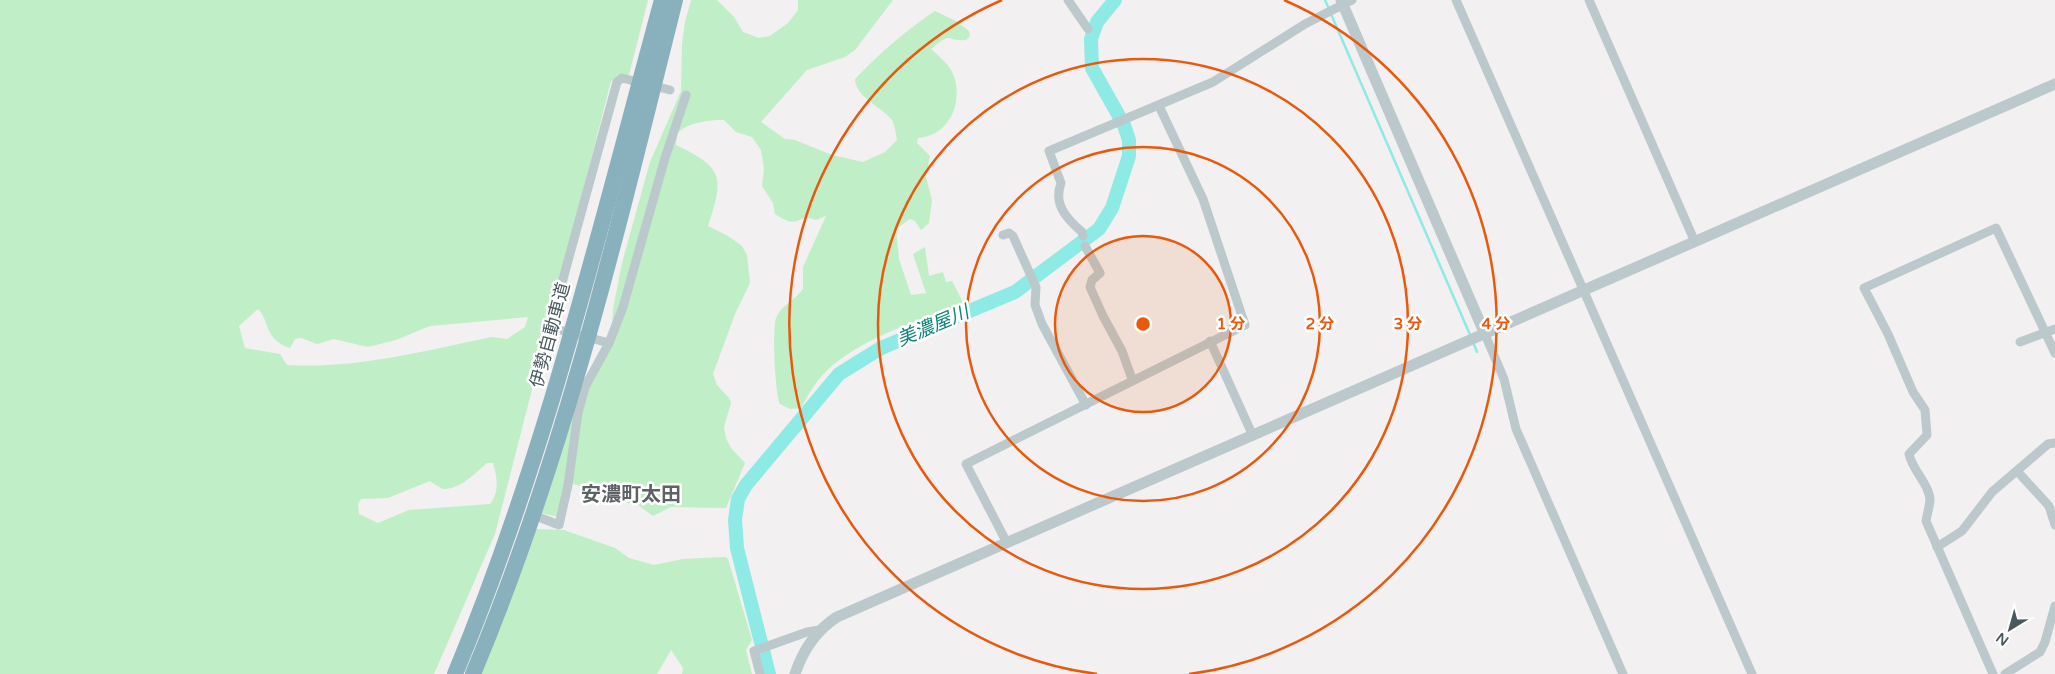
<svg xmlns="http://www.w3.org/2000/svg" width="2055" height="674" viewBox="0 0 2055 674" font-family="'Varela Round','Noto Sans JP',sans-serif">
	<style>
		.green { fill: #c0eec6; fill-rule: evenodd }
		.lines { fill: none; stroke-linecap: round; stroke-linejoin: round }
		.stream { stroke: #8eeae5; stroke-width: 2.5 }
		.river { stroke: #8eeae5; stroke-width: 14 }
		.minor { stroke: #bcc9cc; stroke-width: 9 }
		.tertiary { stroke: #bcc9cc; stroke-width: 11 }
		.motorway { stroke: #89b0bd; stroke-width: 16 }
		.ring { fill: none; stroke: #e8590c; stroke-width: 2.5 }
		.labels { text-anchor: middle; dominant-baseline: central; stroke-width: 5; stroke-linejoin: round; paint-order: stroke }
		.street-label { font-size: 18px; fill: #48595d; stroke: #fff }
		.water-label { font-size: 19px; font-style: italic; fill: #10827c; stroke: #fff }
		.quarter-label { font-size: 20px; font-weight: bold; fill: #5d6265; stroke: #fff }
		.centre { fill: #e8590c; stroke: #fff; stroke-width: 2.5 }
		.ring-label { font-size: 15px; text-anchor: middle; font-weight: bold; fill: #e8590c; stroke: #fff; stroke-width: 5; stroke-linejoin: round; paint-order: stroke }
	</style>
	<rect width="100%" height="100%" fill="#f2f0f1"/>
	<g class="green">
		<path d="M0,0H648L629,75L611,81L495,534L434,674H0ZM258,309C270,320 263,339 290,348L295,339L301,338L317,344L334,339L368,347L396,340L430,326L528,317L525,327L507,339L492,337C424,351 357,369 287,365L280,354L245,348L239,326ZM487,463H493C497,477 500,491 490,504L409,510L378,523L359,514L358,504L361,499L388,498L430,481C434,484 440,488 444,489C460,489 476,473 487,463Z"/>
		<path d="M691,0H717L734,17L743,32L759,38L770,36L788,23L798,10V0H893L855,50L845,57L807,70L761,122L785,139L795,140L832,155L863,162L885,152L897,140C896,134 895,126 892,120C881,106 856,98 855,79C880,53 905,31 935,11L956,21L969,31L970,36L966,40C944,42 954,30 931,49C940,57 950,65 954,76C963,104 949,136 918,138L917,143L930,156L926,177L932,200L929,223L921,230L915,221L910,219L896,229L899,259L911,295L926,293L913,254L925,247L929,276L943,272L946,282L952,281L964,304C919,320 870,335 833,365C819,376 809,393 801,408L790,409L780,404C775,394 772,328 776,318C781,305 796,300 803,289V267L826,216L816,220L806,217C792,225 788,222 775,214L773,203L762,186L764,169L761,150L752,137L736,132L724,120C707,120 690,122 677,133L676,145C724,168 724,177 708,226L728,236L742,246L747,255L750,283L735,314L713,374L717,385L729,398L731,403L724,427L726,438L731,448L745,463L726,508L671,507L653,516L638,505L607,499L599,491L565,482L558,517L542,513L571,415L611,348L613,309L622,263L650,162L681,91L682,44L685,22Z"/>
		<path d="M536,529L564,530L615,548L629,558L654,565L683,559L725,557L728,559L752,640L746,650L752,674H682L683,668L671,650L657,674H480Z"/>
	</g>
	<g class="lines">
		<g class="stream">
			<path d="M1325,0L1329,9"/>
			<path d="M1331,14L1471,337"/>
			<path d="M1473,342L1477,352"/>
		</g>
		<path class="river" d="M769,674L737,548L735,520L738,499L746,485L839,374L881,348L1015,292L1099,229L1112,208L1129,156V140L1124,125L1092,68L1091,39L1097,22L1115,0"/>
		<g class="minor">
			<path d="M1068,0L1088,29"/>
			<path d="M1456,0L1752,674"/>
			<path d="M1589,0L1695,242"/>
			<path d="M1003,235L1009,233L1013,236L1036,287L1035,305L1042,324L1086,405"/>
			<path d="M1083,236L1082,232C1067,219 1053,205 1061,183L1049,151L1213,82L1305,24L1352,0"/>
			<path d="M1085,246L1100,273L1092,280L1090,287L1103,316L1122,351L1132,379"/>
			<path d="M1484,332L1504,379L1516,429L1623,674"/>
			<path d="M1210,341L1253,436"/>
			<path d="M2020,342L2055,329"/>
			<path d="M609,343L553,328L557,301L617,82L622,78L670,90"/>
			<path d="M2017,471L2049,506L2055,525"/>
			<path d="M541,518L559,525L568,485L578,413L585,387L609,343L623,307L665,158L686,95"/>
			<path d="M1007,543L966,464L1245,325L1203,199L1159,106"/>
			<path d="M1937,547L1962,531L1992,492L2048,444L2055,443"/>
			<path d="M760,674L754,651L807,632L819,630"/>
			<path d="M1993,674L1926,521C1927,515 1929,508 1930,501C1930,485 1912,470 1909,454L1927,435L1925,410L1913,392L1888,334L1864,288L1996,228L2055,353"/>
			<path d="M2005,674L2040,652L2045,642L2055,606"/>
		</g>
		<g class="tertiary">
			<path d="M1341,0L1484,332"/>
			<path d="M795,674C803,650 815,631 837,617L2055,84"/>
		</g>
		<g class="motorway">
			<path d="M455,674C546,456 600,227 662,0"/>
			<path d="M473,674C564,457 618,228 675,0"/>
		</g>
	</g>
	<circle cx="1143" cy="324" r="88" fill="#e8590c" fill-opacity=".12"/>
	<g class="ring">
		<circle cx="1143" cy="324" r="88"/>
		<circle cx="1143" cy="324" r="177"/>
		<circle cx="1143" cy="324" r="265"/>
		<path d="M1097 674A353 353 0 0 1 1002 0M1284 0A353 353 0 0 1 1189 674"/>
	</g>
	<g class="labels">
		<g class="street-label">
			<text transform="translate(550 335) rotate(-75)">伊勢自動車道</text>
		</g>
		<g class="water-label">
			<text transform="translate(933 326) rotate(-23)">美濃屋川</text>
		</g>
		<g class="quarter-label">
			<text x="631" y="495">安濃町太田</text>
		</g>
	</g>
	<circle cx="1143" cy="324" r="8" class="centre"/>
	<g class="ring-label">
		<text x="1231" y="329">1 分</text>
		<text x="1320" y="329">2 分</text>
		<text x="1408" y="329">3 分</text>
		<text x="1496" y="329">4 分</text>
	</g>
	<g transform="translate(2010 629) rotate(217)" stroke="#ffffff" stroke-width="4" paint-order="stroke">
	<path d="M0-4L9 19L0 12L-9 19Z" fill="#48595d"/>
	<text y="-8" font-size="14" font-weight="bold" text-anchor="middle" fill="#48595d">N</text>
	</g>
</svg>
